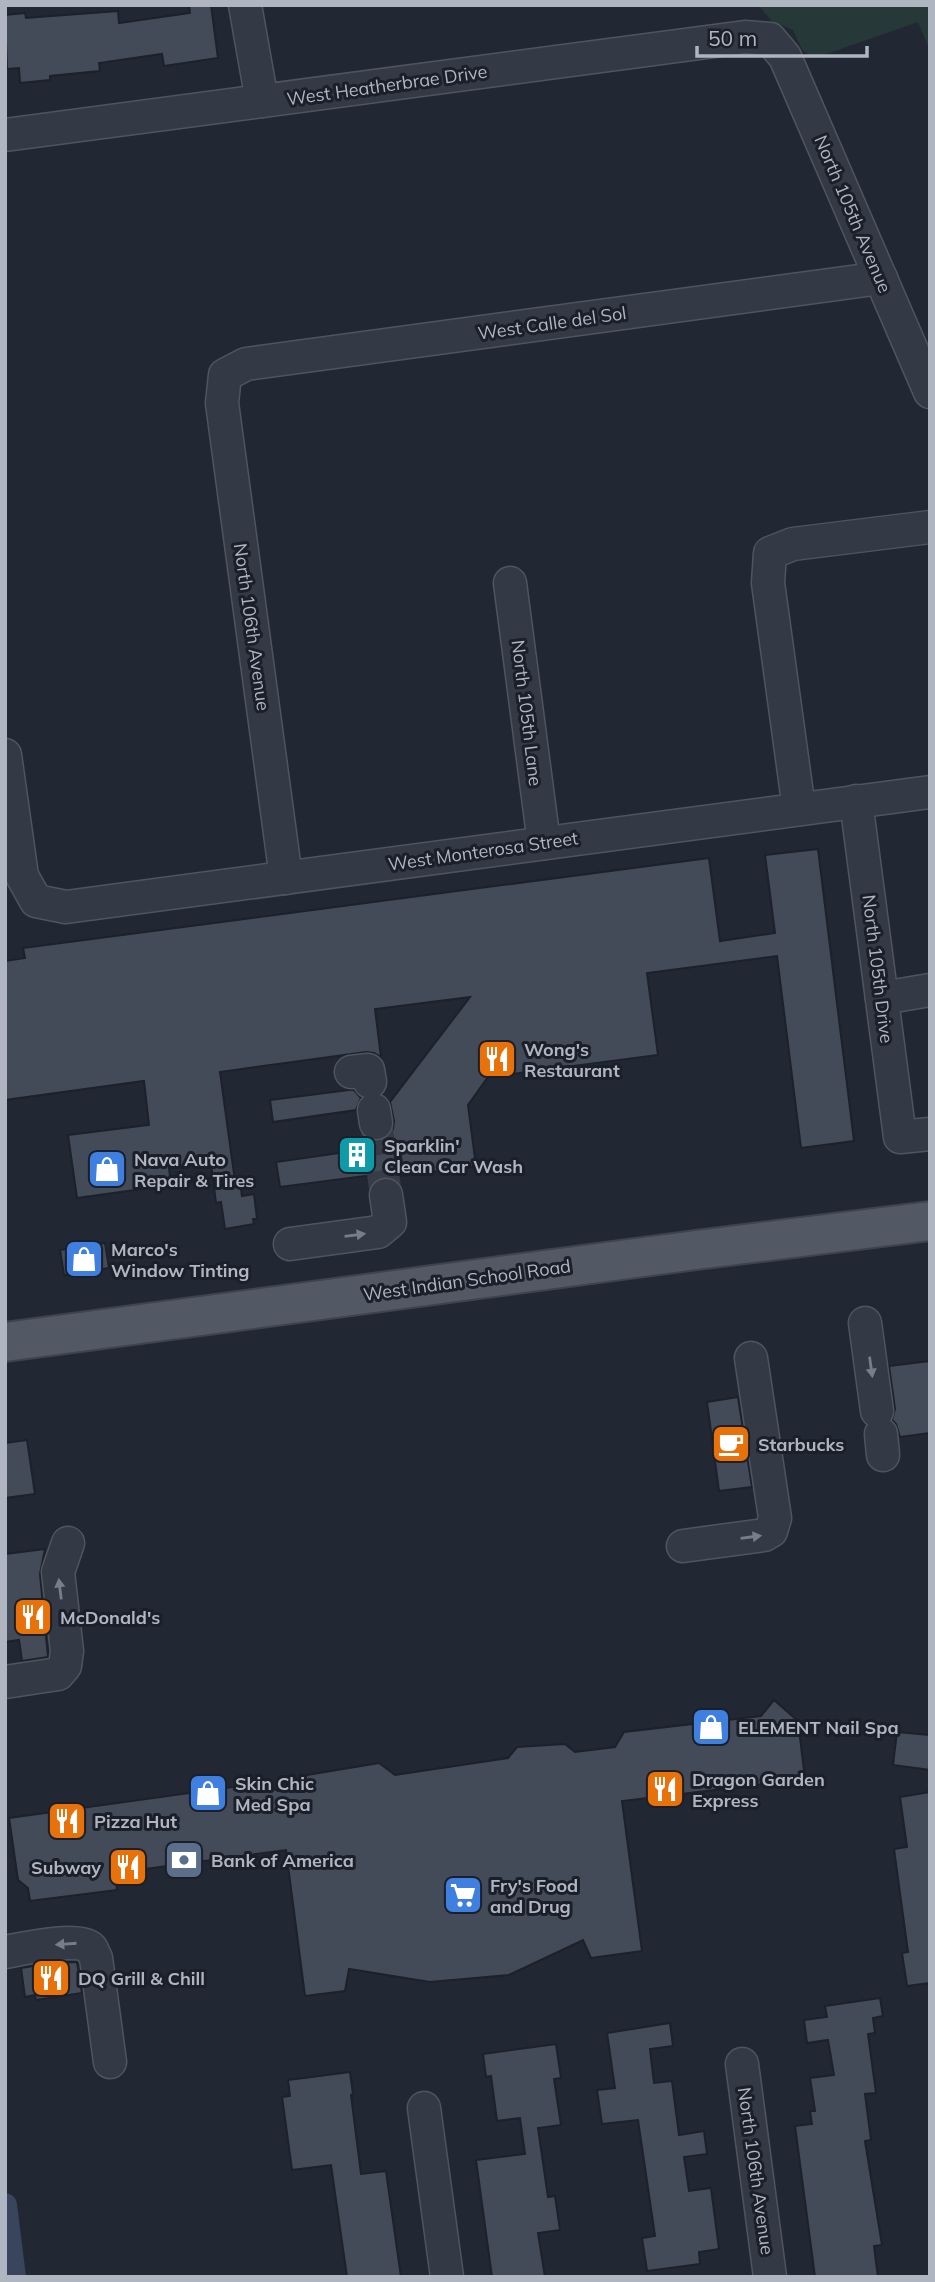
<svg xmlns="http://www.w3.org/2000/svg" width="935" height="2282" viewBox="0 0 935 2282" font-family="Mulish,sans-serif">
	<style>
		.green { fill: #273839 }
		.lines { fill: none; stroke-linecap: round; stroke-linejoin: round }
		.canal { stroke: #38455c; stroke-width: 24 }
		.building { fill: #434b58; stroke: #1c212b; stroke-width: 2 }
		.minor-tunnel { stroke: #363d49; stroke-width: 32; stroke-dasharray: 32 16; stroke-linecap: butt }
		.minor-casing { stroke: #4f555f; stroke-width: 35 }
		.major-casing { stroke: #3e434e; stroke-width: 42 }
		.minor { stroke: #343a45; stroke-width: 32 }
		.major { stroke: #525965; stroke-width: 38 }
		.oneway { fill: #787e89 }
		.labels { text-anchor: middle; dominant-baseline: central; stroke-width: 6; stroke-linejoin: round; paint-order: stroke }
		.street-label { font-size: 18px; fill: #afb5c1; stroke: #1a1f29 }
		.poi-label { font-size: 18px; font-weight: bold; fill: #afb5c1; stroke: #1a1f29; text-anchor: start }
	</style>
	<rect width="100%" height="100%" fill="#212834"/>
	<path class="green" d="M758,5H930V50L918,22L815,58L803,51L793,30L772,21Z"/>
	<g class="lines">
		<path class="canal" d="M5,2205L14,2277"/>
	</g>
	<g class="building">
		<path d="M189,5H211L218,58L164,66L162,54L99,63L100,71L50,76V80L20,83L19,68L7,69L5,15L25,13L26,18L118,11L119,23L190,13Z"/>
		<path d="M818,849L854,1141L801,1148L777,956L647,973L658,1055L488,1077L468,1105L476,1166L395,1177L396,1180L383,1177L373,1183L372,1175L280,1187L276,1162L368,1149L366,1138L378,1141L388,1137L393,1129L394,1121L390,1102L470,997L375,1009L381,1057L374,1053L366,1052L220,1072L235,1181H240L242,1196L254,1194L257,1219H253L254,1224L225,1229L221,1202L216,1203L211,1163L169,1168L171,1185L77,1198L68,1135L149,1125L144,1081L5,1100V961L25,958L23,948L709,858L720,941L775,933L765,855Z"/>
		<path d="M349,1090H354L361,1098L356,1110L273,1122L270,1100Z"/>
		<path d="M105,1243L109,1268L64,1275L60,1250Z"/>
		<path d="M930,1361V1433L900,1437L896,1424L892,1420L895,1409L889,1366Z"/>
		<path d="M738,1397L752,1487L719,1491L707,1402Z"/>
		<path d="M27,1440L35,1494L5,1498V1443Z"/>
		<path d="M45,1549L40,1574L48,1657L22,1661L19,1640L5,1642V1554Z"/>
		<path d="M774,1700L798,1721L805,1779L622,1801L642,1951L591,1958L583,1940L509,1975L430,1982L349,1969L345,1991L305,1996L286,1850L115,1873L117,1890L30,1901L28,1888L18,1880L9,1818L262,1783L278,1791L298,1789L307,1775L379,1763L395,1775L508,1758L517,1747L565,1744L575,1752L615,1747L624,1732L761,1716Z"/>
		<path d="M897,1732L930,1735V1770L893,1765Z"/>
		<path d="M930,1792V1983L907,1986L902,1953L908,1952L894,1849L907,1847L900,1797Z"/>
		<path d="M77,1962L82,1993L36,2000L35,1995L25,1997L21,1968L52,1963Z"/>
		<path d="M880,1998L883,2016L873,2018L875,2033L868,2034L876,2093L865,2094L871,2140L865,2141L882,2245L874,2246L878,2277H815L795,2126L812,2124L810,2111H815L810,2078L834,2075L828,2040L807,2043L804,2020L827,2017L825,2006Z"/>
		<path d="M670,2023L673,2046L650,2049L654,2083L672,2081L679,2135L704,2131L707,2154L684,2157L689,2191L711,2188L719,2249L699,2252L700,2264L647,2271L642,2238L655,2236L638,2120L602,2124L597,2090L615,2088L607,2033Z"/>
		<path d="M556,2044L561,2078L554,2079L561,2125L538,2128L548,2197L555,2196L560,2230L538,2233L545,2277H492L476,2160L525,2154L520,2118L497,2121L491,2076L486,2077L483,2054Z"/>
		<path d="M350,2072L353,2094L351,2095L361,2174L386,2171L401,2277H347L331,2165L292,2170L282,2097L290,2096L288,2080Z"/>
	</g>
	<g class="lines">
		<path class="minor-tunnel" d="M376,1123L386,1195"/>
		<g class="minor-casing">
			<g id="minor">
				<path d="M245,5L262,101"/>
				<path d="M5,135L745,37L770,39L785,57L930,392"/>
				<path d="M510,583L544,843"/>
				<path d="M5,755L22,876L36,901L66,907L930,792"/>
				<path d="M856,801L900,1137L930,1134"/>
				<path d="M799,809L768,583L770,553L793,544L930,527"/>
				<path d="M286,878L222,403L225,375L246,364L881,278"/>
				<path d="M882,998L930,990"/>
				<path d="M351,1072L368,1070L370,1082"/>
				<path d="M374,1110L376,1123"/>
				<path d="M290,1244L378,1232L390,1222L386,1195"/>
				<path d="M865,1323L877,1411"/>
				<path d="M881,1434L883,1455"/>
				<path d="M683,1546L764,1535L771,1531L775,1518L751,1358"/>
				<path d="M5,1682L58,1674L65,1666L67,1651L58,1572L68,1543"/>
				<path d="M5,1952C22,1949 79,1936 91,1948C93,1951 94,1955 96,1958L110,2062"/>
				<path d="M742,2064L770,2277"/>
				<path d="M424,2108L447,2277"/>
			</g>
		</g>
		<g class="major-casing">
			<path id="major" d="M5,1342L696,1250L930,1221"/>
		</g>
		<use href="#minor" class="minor"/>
		<use href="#major" class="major"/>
	</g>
	<defs><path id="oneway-solid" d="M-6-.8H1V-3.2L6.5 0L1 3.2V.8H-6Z" transform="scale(1.75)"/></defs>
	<g class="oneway">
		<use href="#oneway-solid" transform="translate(355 1235) rotate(-7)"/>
		<use href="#oneway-solid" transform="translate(871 1367) rotate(82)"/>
		<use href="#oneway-solid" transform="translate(751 1537) rotate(-8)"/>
		<use href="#oneway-solid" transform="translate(60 1589) rotate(-97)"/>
		<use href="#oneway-solid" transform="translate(66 1944) rotate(176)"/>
	</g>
	<defs>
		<g id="restaurant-square" transform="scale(2.0125)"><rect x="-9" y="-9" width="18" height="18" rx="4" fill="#e8710a" stroke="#1a1f29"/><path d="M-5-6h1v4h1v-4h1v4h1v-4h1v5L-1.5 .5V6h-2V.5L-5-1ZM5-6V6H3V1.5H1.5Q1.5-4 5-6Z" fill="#fff"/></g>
		<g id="building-square" transform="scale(2.0125)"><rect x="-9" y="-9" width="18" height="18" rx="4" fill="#0f9aa8" stroke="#1a1f29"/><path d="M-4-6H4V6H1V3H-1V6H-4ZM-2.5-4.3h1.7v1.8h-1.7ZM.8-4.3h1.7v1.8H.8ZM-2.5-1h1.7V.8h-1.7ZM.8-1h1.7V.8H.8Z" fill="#fff"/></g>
		<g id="shop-square" transform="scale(2.0125)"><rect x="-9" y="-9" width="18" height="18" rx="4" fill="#3f7fe0" stroke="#1a1f29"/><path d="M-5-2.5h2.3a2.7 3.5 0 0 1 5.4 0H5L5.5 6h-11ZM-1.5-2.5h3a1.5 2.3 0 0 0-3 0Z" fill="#fff"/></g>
		<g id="cafe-square" transform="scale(2.0125)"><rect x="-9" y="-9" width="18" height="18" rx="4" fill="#e8710a" stroke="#1a1f29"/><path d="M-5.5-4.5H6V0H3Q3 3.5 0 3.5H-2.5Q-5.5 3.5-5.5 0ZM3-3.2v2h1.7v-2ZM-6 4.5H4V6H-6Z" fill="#fff"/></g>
		<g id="bank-square" transform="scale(2.0125)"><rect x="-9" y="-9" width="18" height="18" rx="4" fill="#5c6f8a" stroke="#1a1f29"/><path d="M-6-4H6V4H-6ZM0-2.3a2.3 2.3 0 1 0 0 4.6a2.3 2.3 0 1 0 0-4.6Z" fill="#fff"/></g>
		<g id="supermarket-square" transform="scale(2.0125)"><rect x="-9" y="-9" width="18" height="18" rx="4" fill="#3f7fe0" stroke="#1a1f29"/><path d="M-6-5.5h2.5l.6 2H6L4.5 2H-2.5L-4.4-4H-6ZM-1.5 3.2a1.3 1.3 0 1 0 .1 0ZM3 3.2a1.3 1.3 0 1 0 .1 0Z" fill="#fff"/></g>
	</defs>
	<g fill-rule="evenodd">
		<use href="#restaurant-square" x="497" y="1059"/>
		<use href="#building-square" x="357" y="1155"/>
		<use href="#shop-square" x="107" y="1169"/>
		<use href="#shop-square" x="84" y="1259"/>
		<use href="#cafe-square" x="731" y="1444"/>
		<use href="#restaurant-square" x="33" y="1617"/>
		<use href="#shop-square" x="711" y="1727"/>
		<use href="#restaurant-square" x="665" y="1789"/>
		<use href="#shop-square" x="208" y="1793"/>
		<use href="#restaurant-square" x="67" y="1821"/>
		<use href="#bank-square" x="184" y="1860"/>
		<use href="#restaurant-square" x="128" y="1867"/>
		<use href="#supermarket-square" x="463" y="1895"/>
		<use href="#restaurant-square" x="51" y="1978"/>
	</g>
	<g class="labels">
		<g class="street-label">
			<text transform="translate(387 85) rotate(-8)">West Heatherbrae Drive</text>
			<text transform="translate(853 214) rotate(67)">North 105th Avenue</text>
			<text transform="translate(552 323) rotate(-8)">West Calle del Sol</text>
			<text transform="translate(252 627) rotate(82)">North 106th Avenue</text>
			<text transform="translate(527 713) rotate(83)">North 105th Lane</text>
			<text transform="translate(483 851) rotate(-8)">West Monterosa Street</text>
			<text transform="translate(878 969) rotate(83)">North 105th Drive</text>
			<text transform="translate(467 1280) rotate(-8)">West Indian School Road</text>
			<text transform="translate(756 2171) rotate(82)">North 106th Avenue</text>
		</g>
		<g class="poi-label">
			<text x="524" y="1049">Wong's<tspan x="524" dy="21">Restaurant</tspan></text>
			<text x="384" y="1145">Sparklin'<tspan x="384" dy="21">Clean Car Wash</tspan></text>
			<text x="134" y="1159">Nava Auto<tspan x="134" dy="21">Repair &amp; Tires</tspan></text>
			<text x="111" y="1249">Marco's<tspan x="111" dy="21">Window Tinting</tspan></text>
			<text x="758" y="1444">Starbucks</text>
			<text x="60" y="1617">McDonald's</text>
			<text x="738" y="1727">ELEMENT Nail Spa</text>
			<text x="692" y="1779">Dragon Garden<tspan x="692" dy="21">Express</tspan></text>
			<text x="235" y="1783">Skin Chic<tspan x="235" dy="21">Med Spa</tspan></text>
			<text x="94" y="1821">Pizza Hut</text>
			<text x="211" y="1860">Bank of America</text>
			<text x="101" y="1867" text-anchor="end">Subway</text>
			<text x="490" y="1885">Fry's Food<tspan x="490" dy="21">and Drug</tspan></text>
			<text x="78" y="1978">DQ Grill &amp; Chill</text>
		</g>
	</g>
	<rect width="935" height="2282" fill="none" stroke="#afb5c1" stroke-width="14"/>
	<path d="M697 46v10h170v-10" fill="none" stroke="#afb5c1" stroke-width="3.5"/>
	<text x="708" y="46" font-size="21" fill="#afb5c1" stroke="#1a1f29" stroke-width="5" paint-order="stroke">50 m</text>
</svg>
